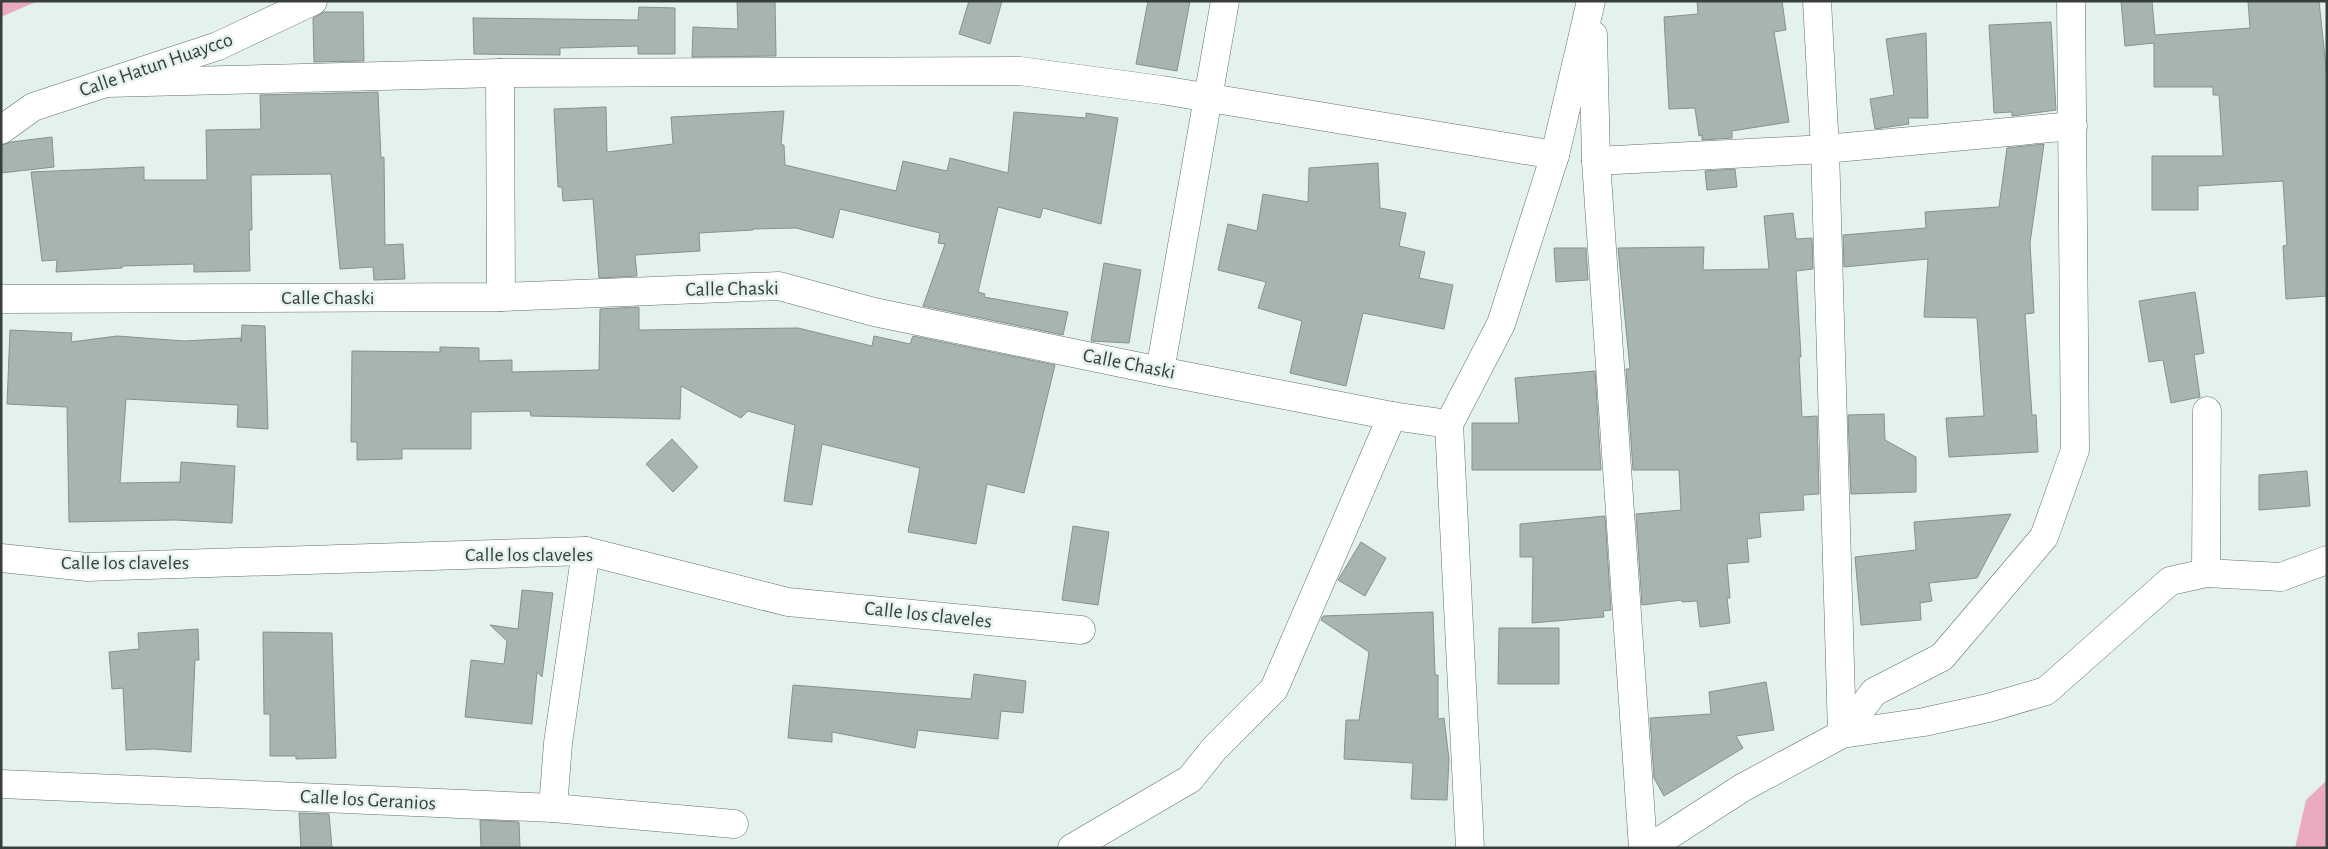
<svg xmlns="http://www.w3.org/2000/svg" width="2328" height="849" viewBox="0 0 2328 849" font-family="'Alegreya Sans',sans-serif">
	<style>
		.green { fill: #ebabbf }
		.building { fill: #a7b4b2; stroke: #85928f }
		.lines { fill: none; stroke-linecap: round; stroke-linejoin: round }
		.street-casing { stroke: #63706d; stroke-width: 29 }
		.street { stroke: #fff; stroke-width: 28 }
		.labels { text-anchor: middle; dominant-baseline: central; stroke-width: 5; stroke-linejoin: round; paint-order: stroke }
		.street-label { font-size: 20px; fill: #383e3c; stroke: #e4f2ef }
	</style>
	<rect width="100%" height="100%" fill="#e4f2ef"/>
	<g class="green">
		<path d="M1,1H38L1,17Z"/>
		<path d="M2327,780V848H2295L2306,800Z"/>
	</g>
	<g class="building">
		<path d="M737,1H775L776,56L692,57L693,27L738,29Z"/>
		<path d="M969,1H1002L990,44L959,34Z"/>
		<path d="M1148,1H1190L1177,71L1136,64Z"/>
		<path d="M1697,1H1782L1786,30L1774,32L1789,122L1732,131V138L1702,140V135L1699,136L1695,108L1669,109L1664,17L1698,14Z"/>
		<path d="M2121,1H2152L2155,35L2250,28L2248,1H2319L2327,77V296L2286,299L2283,246L2287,245L2283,181L2198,186V210H2152V156H2223L2219,95H2213V87H2154V43L2125,46Z"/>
		<path d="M639,7L675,8V54H638V46L560,48V55L474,54L473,18L638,20Z"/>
		<path d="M324,12H363L364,61L314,62L313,18Z"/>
		<path d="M2051,22L2056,110L2012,116V112L1994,113L1989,25Z"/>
		<path d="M1926,33L1928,118H1908L1909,124L1875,129L1870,99L1894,95L1886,39Z"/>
		<path d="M378,92L381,158L384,157L385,245L403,244L405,279L374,280L373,267L340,269L331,174L251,175L252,230H249L250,271L194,272V264L122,266V268L56,272L57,260L42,261L31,172L144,167V180H207L206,130L261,129L260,95Z"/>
		<path d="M606,107L607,152L673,144L671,117L784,111L781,145H784L785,165L896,191L903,161L947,171L950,158L1008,173L1014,112L1086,118V113L1118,118L1101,224L1043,208L1040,218L998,207L978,292L985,294L984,297L1068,312L1063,335L923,306L945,244L938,243L940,233L840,209L833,238L796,228L753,229V230L699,233L700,251L635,255L637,276L599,278L593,199L563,201L562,187H558L554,109Z"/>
		<path d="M52,137L54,167L1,173V145L11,142Z"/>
		<path d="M2044,144L2030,243L2034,313L2025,314L2032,415H2036L2038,452L1949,457L1946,418L1984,416L1977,318L1924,317L1928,259L1844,267L1843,235L1926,228L1925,212L1999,207L2007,148Z"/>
		<path d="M1378,163L1380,208L1406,213L1399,246L1425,252L1419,278L1453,285L1444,329L1363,313L1346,386L1290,373L1302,321L1258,308L1266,282L1218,270L1228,224L1257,231L1263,194L1308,202L1309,168Z"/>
		<path d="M1735,169L1737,187L1707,190L1705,171Z"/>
		<path d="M1793,213L1796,239L1812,238L1813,269L1796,271L1801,357H1799L1802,417L1817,416L1819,494L1803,495L1804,510L1759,513L1761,537L1747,539L1749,562L1727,564L1730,598H1727L1730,623L1700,627L1697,601L1682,602V600L1642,605L1636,514L1681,510L1679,470H1633L1626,369H1630L1618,248L1704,247L1703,270L1769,269L1764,216Z"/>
		<path d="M1554,248H1586L1588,280L1556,282Z"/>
		<path d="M1104,263L1141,270L1129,343L1091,341Z"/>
		<path d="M2195,292L2204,353L2194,355L2200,397L2171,403L2163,360L2149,362L2139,301Z"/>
		<path d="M639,307V330L798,328L872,346L874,336L910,344L913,336L1055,365L1024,493L987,484L976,544L908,532L920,468L822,444L812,505L784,501L795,425L748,411L741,418L681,386L680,419L531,416L530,411L471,412V449H402V459L357,460V442H351L352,351L440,352V347L479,348V361L512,360V372L599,370L600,309Z"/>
		<path d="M242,325L265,326L268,429L237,427L238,405L126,399L120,483L180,482L181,462L235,466L232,523L175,520L69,522L67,407L7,404L10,330L72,333L71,342L117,336L184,341L241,338V342Z"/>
		<path d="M1595,371L1601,470H1472V423H1519L1515,378Z"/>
		<path d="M1884,414L1885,440L1916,457V492L1851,494L1848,415Z"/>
		<path d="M672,439L698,467L673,492L646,464Z"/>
		<path d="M2307,471L2310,506L2259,510V475Z"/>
		<path d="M2011,514L1977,578L1929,583L1932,601L1920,603L1921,620L1861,625L1855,557L1916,550L1914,522Z"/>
		<path d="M1605,516L1611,610L1603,611L1604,617L1532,623L1533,557H1520V524Z"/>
		<path d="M1073,526L1109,532L1098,605L1062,600Z"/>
		<path d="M1361,542L1386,558L1365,596L1338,580Z"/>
		<path d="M522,590L553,593L542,677L537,672L532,724L465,717L471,660L504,664L507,641L490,625L518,629Z"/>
		<path d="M1433,612L1435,675H1438V719L1444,718L1449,759L1447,800L1411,799L1413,763L1344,759L1346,720H1359L1369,652L1321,620L1323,616Z"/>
		<path d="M1499,628H1559V684H1498Z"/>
		<path d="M198,629L199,660H195L191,752L154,749L126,750L123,688L112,689L109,652L139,649L138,633Z"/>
		<path d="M263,632L332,633L336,758L296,759V756H270V714H264Z"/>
		<path d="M974,674L1026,681L1023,713L1001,711L998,739L918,730L915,748L832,732V742L788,738L793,685L971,699Z"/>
		<path d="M1766,682L1774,730L1736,736L1743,748L1664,796L1654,778L1650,718L1711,714L1709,692Z"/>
		<path d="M299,813L329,814L332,848H301Z"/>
		<path d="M480,820L519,822L520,848H481Z"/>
	</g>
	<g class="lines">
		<g class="street-casing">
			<g id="street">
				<path d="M1817,1L1825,149L1842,734"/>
				<path d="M1593,35L1596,161L1643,848"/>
				<path d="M500,73L501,297"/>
				<path d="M107,83L500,73L1020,71L1162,90L1555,155"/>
				<path d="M1,130L33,107L218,46L313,1"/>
				<path d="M1596,161L1825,149L2073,126"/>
				<path d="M1,299L501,297L779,286L874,312L1160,371L1392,416L1449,424"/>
				<path d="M1160,371L1225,1"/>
				<path d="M1,558L87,567L586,551L788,602L1081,630"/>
				<path d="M2206,573L2207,411"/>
				<path d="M1842,734L1874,692L1942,657L2044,537L2075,450L2071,1"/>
				<path d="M1,784L553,808L734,824"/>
				<path d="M553,808L558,743L586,551"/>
				<path d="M1072,848L1190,779L1214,749L1274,689L1392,416"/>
				<path d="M1470,848L1449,424L1501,324L1555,155L1591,1"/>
				<path d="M1649,848L1742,788L1842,734L1924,722L1988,708L2046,691L2170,581L2206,573L2281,577L2327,560"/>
			</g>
		</g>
		<use href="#street" class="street"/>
	</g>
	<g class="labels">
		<g class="street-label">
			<text transform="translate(156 65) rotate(-19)">Calle Hatun Huaycco</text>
			<text transform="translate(732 289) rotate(-1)">Calle Chaski</text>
			<text x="328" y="298">Calle Chaski</text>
			<text transform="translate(1129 364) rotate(11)">Calle Chaski</text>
			<text x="529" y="555">Calle los claveles</text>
			<text x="125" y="563">Calle los claveles</text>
			<text transform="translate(928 615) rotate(6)">Calle los claveles</text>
			<text transform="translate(368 800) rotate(3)">Calle los Geranios</text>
		</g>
	</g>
	<rect width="2328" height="849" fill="none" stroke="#383e3c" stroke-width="5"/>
</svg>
